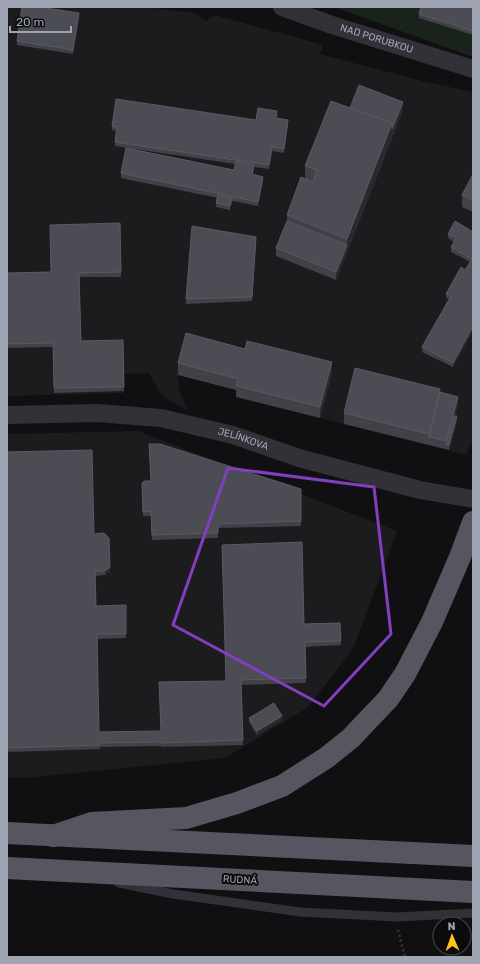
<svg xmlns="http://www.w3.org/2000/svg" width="480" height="964" viewBox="0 0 480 964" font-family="Rubik,sans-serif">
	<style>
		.built { fill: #1c1c1f }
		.green { fill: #1a221c }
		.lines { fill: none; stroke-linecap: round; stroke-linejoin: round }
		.path { stroke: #37383e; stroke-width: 2.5; stroke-dasharray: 2 3; stroke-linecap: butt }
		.service { stroke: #313137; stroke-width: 9 }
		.minor { stroke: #313137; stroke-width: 18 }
		.trunk { stroke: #555660; stroke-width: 22 }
		.wall { fill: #414148 }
		.shaded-wall { fill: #29292e }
		.building { fill: #4b4c54; stroke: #595a63 }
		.marked { fill: none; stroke: #813ebd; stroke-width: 3; stroke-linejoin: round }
		.labels { text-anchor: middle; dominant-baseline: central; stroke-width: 4; stroke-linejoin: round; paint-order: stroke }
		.street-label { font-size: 10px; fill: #a0a5b4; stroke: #0b0b0d }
	</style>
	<rect width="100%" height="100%" fill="#101012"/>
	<g class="built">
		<path d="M7,7H144L195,13L206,21L215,15L323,45L320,54L426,82L473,92V438L467,455L320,418L237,390L178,375L179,389L188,411L162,396L149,373L123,374L124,393L7,396Z"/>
		<path d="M138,431L397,531L353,649L307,708L225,758L25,778L7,777V434Z"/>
	</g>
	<path class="green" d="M334,7H473V57Z"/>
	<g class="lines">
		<g class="path">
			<path d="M398,930L405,957"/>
			<path d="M464,935L473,936"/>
		</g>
		<path class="service" d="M119,883L173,894L300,912L397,917L473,913"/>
		<g class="minor">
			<path id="s1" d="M282,7L332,25L473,69"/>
			<path id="s2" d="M7,415L97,413L161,418L233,435L299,458L420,490L473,499"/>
		</g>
		<g class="trunk">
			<path d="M7,833L473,856"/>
			<path d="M53,836L92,823L186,818L237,803L282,786L326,758L351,738L367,721L388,699L405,674L432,622L460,557L473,522"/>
			<path d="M7,868L473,892"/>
		</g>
	</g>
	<g class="wall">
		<path d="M473,7V35L419,18V14Z"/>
		<path d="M79,18L73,54L17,45V41Z"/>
		<path d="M350,108L403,110L336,280L276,256V248L287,221V215L305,179V166Z"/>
		<path d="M276,118L288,124L284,153L272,151L269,169L254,167L253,174L263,181L258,206L232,201L230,210L216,207V203L218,198L121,178V173L234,170L235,164L115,146L116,131L112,130V126L256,120Z"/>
		<path d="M473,174V212L462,207V195Z"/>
		<path d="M120,223L121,277H79L81,341L123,340L124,391L54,393L53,347L7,348V273L51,272Z"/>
		<path d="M473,232V330L453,367L422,352V347L449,299L446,298V294L465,270L470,262L451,252V247L454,242L448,238V234Z"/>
		<path d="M256,241L252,301L186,304V299Z"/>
		<path d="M178,363L332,373L320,418L236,397V390L178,375Z"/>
		<path d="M440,392L458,405L455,416L457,421L449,450L429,445L344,424V413Z"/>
		<path d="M7,452L94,534L110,571L105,575L95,576L96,606L126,634V638L97,639L99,732L160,731L226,681L304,624L340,623L341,645L305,647L306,683L241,685L243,745L161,747V746L100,747V749L7,752Z"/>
		<path d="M142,483L301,489V526L218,528V538L152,540L151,516H143Z"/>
		<path d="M249,718L282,720L257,735L249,722Z"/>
	</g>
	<g class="shaded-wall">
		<path d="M79,13V18L73,54V50Z"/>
		<path d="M403,102V110L336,280V272L347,245V239L392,123Z"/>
		<path d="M288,120V124L284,153V149Z"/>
		<path d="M272,147V151L269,169V165Z"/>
		<path d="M263,177V181L258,206V202Z"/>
		<path d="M232,198V202L230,210V206Z"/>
		<path d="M473,326V330L453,367V363Z"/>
		<path d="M332,362V373L320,418V407Z"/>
		<path d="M440,389V400L429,437V434Z"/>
		<path d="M458,397V405L447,445H446V441Z"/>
		<path d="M457,416V421L449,450V445Z"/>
		<path d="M110,567V571L105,575V571Z"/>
		<path d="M282,716V720L257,735V731Z"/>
	</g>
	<g class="building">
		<path d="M22,7H40L79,13L73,50L17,41Z"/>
		<path d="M421,7H473V31L419,14Z"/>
		<path d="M359,85L403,102L392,129V123L350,108Z"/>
		<path d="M116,99L256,120L258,108L277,111L276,118L288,120L284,149L272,147L269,165L115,142L117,127L112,126Z"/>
		<path d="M331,101L392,123L347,239L287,215L301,177L313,182L317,170L305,166Z"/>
		<path d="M126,148L234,170L236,161L254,165L252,174L263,177L258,202L121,173Z"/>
		<path d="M473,174V201L462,195Z"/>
		<path d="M218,195L232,198L230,206L216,203Z"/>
		<path d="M287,221L347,245L336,272L276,248Z"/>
		<path d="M455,221L473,232V326L453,363L422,347L451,296L446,294L461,267L465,270L472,259L451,247L456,238L448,234Z"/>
		<path d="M120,223L121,272L79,273L81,341L123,340L124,387L54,388L53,343L7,344V273L51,272L50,225Z"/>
		<path d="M192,226L256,237L252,297L186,299Z"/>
		<path d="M186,333L245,349L247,341L332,362L320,407L236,386L238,379L178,363Z"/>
		<path d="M355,368L440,389L429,434L344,413Z"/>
		<path d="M440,392L458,397L446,441L429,437Z"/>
		<path d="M454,416H457L449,445H446Z"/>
		<path d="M149,444H160L301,489V521L218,524V533L152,535L151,511L143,512L142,483L144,481H151Z"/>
		<path d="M92,450L94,534L104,533L109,538L110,567L105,571H95L96,606L126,605V634H97L99,732L161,731L159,682L226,681L222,545L302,542L304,624L340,623L341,641L305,642L306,678L241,680L243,740L161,743V742L100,743V745L7,748V452Z"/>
		<path d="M274,703L282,716L257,731L249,718Z"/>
	</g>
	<path class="marked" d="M228,468L374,487L391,634L324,706L173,625Z"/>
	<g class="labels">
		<g class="street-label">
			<text stroke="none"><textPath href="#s1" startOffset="100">NAD PORUBKOU</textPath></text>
			<text stroke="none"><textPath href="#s2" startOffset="239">JELÍNKOVA</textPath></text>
			<text transform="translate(240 880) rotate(3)">RUDNÁ</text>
		</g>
	</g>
	<rect width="480" height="964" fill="none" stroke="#a0a5b4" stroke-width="16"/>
	<g transform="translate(452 936) rotate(358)"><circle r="19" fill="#0b0b0d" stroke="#474950"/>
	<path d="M0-3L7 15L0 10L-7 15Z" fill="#ffc31b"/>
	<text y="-6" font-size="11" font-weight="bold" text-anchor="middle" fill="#a0a5b4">N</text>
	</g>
	<path d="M10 26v6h61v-6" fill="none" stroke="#a0a5b4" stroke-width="2"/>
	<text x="16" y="26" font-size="12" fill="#a0a5b4" stroke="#0b0b0d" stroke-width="3" paint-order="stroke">20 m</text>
</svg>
